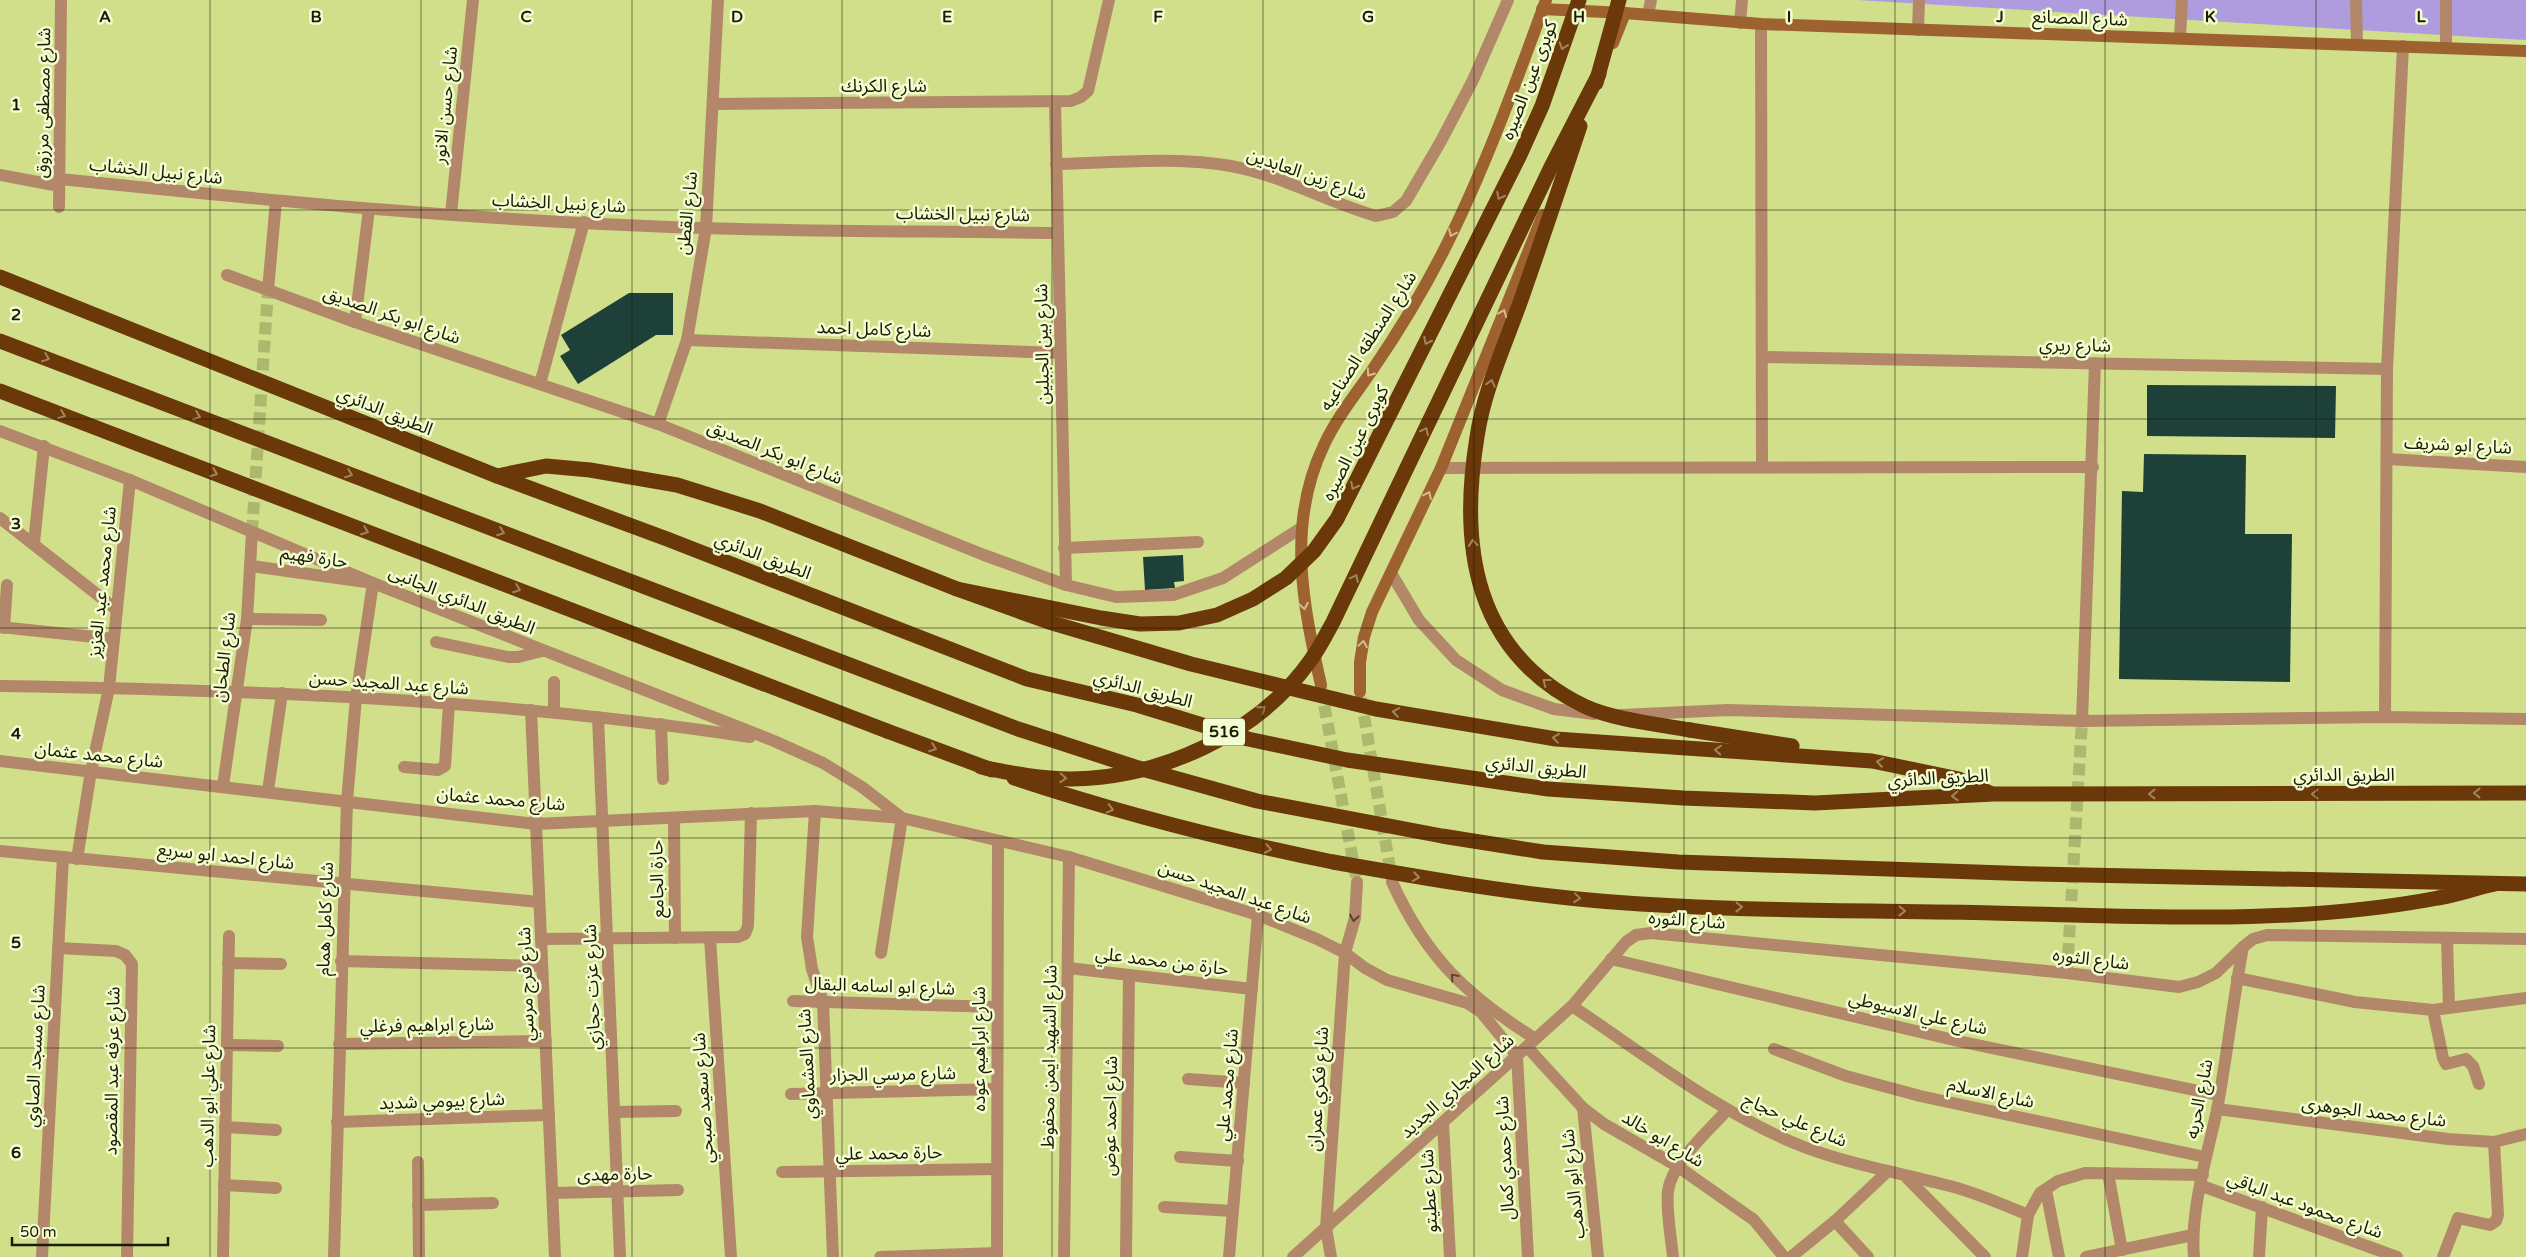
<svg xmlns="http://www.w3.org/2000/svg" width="2526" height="1257" viewBox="0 0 2526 1257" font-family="'Varela Round','Noto Sans Arabic',sans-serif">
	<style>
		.green { fill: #ae9cde }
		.building { fill: #1d4038 }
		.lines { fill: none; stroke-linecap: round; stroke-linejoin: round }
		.street-tunnel { stroke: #acb86e; stroke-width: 12; stroke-dasharray: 12 6; stroke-linecap: butt }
		.secondary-tunnel { stroke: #acb86e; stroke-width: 12; stroke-dasharray: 12 6; stroke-linecap: butt }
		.lane { stroke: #b3886a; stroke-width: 12 }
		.street { stroke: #b3886a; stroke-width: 12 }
		.secondary { stroke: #9e6130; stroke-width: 12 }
		.highway { stroke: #6b380a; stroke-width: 15 }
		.highway-bridge { stroke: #6b380a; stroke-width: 15 }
		.oneway { stroke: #a2865a }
		.oneway2 { stroke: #d2be91 }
		.oneway3 { stroke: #56472a }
		.grid { fill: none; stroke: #181c00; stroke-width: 1; stroke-opacity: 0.55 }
		.labels { text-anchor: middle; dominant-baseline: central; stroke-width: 5; stroke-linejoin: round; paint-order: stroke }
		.shield { fill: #f4fcd2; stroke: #5a5f3f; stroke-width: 1 }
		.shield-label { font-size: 16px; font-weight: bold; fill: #181c00 }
		.street-label { font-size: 18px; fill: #181c00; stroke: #f4fcd2 }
		.grid-label { font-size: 16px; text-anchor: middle; font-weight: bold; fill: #181c00; stroke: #f4fcd2; stroke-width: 5; stroke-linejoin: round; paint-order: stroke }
	</style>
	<rect width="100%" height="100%" fill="#d1df8a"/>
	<path class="green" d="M1857,0H2526V40Z"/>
	<g class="building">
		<path d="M629,293H673V335H656L578,384L560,356L570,350L561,335Z"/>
		<path d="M2147,385L2336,386L2335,438L2147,436Z"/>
		<path d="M2144,454L2246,455L2245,534H2292L2290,682L2119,679L2122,491L2143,492Z"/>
		<path d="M1183,555L1184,581L1174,582L1175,588L1145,590L1143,557Z"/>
	</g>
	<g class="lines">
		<g class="street-tunnel">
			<path d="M252,532L268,290"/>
			<path d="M2067,973L2082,721"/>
		</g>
		<g class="secondary-tunnel">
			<path d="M1321,688L1357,882"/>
			<path d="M1361,698L1392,880"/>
		</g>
		<g class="lane">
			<path d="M2356,0L2357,44"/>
			<path d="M2446,0V48"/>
			<path d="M1648,15L1651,0"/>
			<path d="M1740,23L1742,0"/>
			<path d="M1918,30L1919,0"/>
			<path d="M2180,38L2182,0"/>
		</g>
		<g class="street">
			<path d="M1761,24L1762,467"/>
			<path d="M1055,102L1066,585"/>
			<path d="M713,104L1071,101L1081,97L1088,91L1109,0"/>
			<path d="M1056,164C1112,163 1176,156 1231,166C1281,175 1327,202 1376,216L1393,212L1406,201L1441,141L1473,80L1508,0"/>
			<path d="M0,175L59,186"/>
			<path d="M60,179C274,201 490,222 706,228C823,232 940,231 1057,233"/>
			<path d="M59,207L61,0"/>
			<path d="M451,214L473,0"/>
			<path d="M227,275L355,322L658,424L984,555L1066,585L1116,597L1173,595L1223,578L1301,528"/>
			<path d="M268,290L276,201"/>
			<path d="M355,322L369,209"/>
			<path d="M687,340L1060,353"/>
			<path d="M1762,357L2387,369"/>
			<path d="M540,384L584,222"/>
			<path d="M658,424L687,340L706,228L718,0"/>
			<path d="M0,431L130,480L373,583L774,741L823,763L862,787L902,818L881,953"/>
			<path d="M2387,459L2526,467"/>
			<path d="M1441,468L2093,467"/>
			<path d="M0,518L117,610"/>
			<path d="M34,543L44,446"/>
			<path d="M1064,548L1198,542"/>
			<path d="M251,566L373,583L356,698L347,801L334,1257"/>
			<path d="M1391,573L1419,620L1456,660L1502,690L1554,709L1594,714"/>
			<path d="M247,619L321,620"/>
			<path d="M0,627L114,639"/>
			<path d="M4,628L7,585"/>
			<path d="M436,642L508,657H518L542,651"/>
			<path d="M0,686C251,690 502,699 750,737"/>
			<path d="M531,710L555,1257"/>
			<path d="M554,712V682"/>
			<path d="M1621,715L1728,710L2082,721L2385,717L2526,719"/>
			<path d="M598,717L620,1257"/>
			<path d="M2385,717L2387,369L2403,46"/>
			<path d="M2082,721L2095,363"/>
			<path d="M661,724L663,779"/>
			<path d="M0,761L536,824L815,811L902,818L1069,857L1258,915L1317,939L1345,953L1365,968L1387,980L1467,1003L1481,1012L1517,1056L1528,1257"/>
			<path d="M404,767L438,770L445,766L449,704"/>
			<path d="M223,786L247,619L252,532"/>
			<path d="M268,791L282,693"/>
			<path d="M815,811L807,937L812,969L823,1002L833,1257"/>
			<path d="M674,819L675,938"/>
			<path d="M0,851L539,902"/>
			<path d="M77,859L91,771L109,688L130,480"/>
			<path d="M1392,882C1426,957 1466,995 1534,1038"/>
			<path d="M710,938L731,1257"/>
			<path d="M542,939L738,937L745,934L748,926L751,813"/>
			<path d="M2447,939L2449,1007"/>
			<path d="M58,948L116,951L125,955L132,964L127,1257"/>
			<path d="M1611,959L1958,1041L2218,1095"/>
			<path d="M341,961L542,966"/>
			<path d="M228,963L281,964"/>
			<path d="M1068,968L1252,989"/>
			<path d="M2237,978L2355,1002L2433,1010L2526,998"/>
			<path d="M793,1001L996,1007"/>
			<path d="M1572,1006C1647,1056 1720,1114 1804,1147C1852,1165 1901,1173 1950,1186C1977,1193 2002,1204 2028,1215"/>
			<path d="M2433,1010L2443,1058L2446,1064L2466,1059L2473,1066L2479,1084"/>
			<path d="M339,1044L546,1041"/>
			<path d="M227,1045L278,1046"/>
			<path d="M1527,1047L1583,1108L1604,1124L1677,1166L1754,1220L1784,1257"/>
			<path d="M1774,1049L1846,1076L1920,1096L2205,1157"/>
			<path d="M1188,1079L1244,1083"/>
			<path d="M791,1094L997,1089"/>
			<path d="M1583,1108L1598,1257"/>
			<path d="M2217,1109L2448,1139L2494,1142L2526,1134"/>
			<path d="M614,1112L676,1111"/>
			<path d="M337,1122L549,1115"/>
			<path d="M1443,1123L1450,1257"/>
			<path d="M225,1127L276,1130"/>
			<path d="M1180,1157L1238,1161"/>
			<path d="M418,1162L419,1257"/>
			<path d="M782,1172L997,1169"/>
			<path d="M2108,1173L2122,1250"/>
			<path d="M1907,1178L1985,1257"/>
			<path d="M224,1185L276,1188"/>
			<path d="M2202,1186L2397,1257"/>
			<path d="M2046,1190L2059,1257"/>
			<path d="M553,1193L678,1190"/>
			<path d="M418,1205L493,1203"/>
			<path d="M1164,1207L1233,1211"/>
			<path d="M1835,1221L1868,1257"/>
			<path d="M42,1257L63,857"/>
			<path d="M223,1257L229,936"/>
			<path d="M880,1257L997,1253"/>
			<path d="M997,1257L998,842"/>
			<path d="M1064,1257L1069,857"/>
			<path d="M1126,1257L1129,975"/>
			<path d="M1229,1257L1258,915"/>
			<path d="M1293,1257L1572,1006L1626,942L1636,935L1651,933L2067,973L2179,987L2198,982L2216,973L2243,947L2253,939L2267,935L2526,939"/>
			<path d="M1331,1257L1326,1228L1345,953L1355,918L1357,882"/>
			<path d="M1673,1257C1671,1236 1666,1212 1668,1191C1672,1162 1708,1132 1727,1110"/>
			<path d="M1791,1257L1835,1221L1887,1172"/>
			<path d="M2022,1257L2028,1215L2040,1193L2058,1181L2085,1173L2203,1175"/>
			<path d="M2086,1257L2193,1235"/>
			<path d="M2194,1257C2190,1211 2207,1156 2217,1110C2227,1056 2233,1001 2243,947"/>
			<path d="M2259,1257L2262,1207"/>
			<path d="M2443,1257L2458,1218L2490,1225L2496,1221L2498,1215L2494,1142"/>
		</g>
		<g class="secondary">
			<path d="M1542,9L1625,13L1761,24L2526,51"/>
			<path d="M1613,43L1625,13"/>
			<path d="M1321,685C1303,605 1286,524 1324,445C1337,417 1356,394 1373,369C1399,331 1422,293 1443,252C1484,171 1515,85 1546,0"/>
			<path d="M1360,692V662L1364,637L1372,612L1441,468L1543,215"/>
		</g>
		<g class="highway">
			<path d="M0,277L497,476L667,539L1027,679L1137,705L1248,739L1347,760L1548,789L1683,798L1815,803L1994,794L2526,793"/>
			<path d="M0,341L1018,729L1135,767L1257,801L1442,836L1543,852L1678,862L2037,874L2526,884"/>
			<path d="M497,476L546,466L590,470L677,485L760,511L957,589L1049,622L1191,664L1376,709L1556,739L1872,761L1959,779L1990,793"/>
			<path d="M1690,730L1792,746"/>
			<path d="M887,731L992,770"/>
			<path d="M1014,778C1119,813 1225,840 1333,862"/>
		</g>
		<g class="highway-bridge">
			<path d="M1596,83L1619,0"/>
			<path d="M1580,126C1561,183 1542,240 1522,297C1506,343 1484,389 1477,437C1459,547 1474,652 1584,706C1614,720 1657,724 1690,730"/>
			<path d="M0,391L887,731"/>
			<path d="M957,589L1101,618L1140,624L1179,623L1217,615L1253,599L1286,578L1314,551L1337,519L1519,157L1542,106L1579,0"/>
			<path d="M981,767C1011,773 1040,779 1071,779C1160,778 1257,735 1310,661C1319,649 1326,635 1333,622L1551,167L1599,74"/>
			<path d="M1333,862C1418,877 1503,892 1589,900C1723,912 1859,910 1993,913C2140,916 2292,926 2438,898C2457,895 2476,888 2495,884"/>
		</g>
	</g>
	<defs><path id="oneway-chevron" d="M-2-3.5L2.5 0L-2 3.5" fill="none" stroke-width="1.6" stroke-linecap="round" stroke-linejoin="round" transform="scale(1.25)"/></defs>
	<g class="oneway">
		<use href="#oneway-chevron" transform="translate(1563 46) rotate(109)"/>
		<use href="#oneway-chevron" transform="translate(1500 196) rotate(117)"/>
		<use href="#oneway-chevron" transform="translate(1427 341) rotate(117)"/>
		<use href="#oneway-chevron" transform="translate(46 358) rotate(21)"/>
		<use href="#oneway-chevron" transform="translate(1491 383) rotate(-75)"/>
		<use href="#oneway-chevron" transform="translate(62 415) rotate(21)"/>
		<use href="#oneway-chevron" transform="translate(197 416) rotate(21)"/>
		<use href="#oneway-chevron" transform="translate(1425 431) rotate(-64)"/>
		<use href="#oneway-chevron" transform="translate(214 473) rotate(21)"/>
		<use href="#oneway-chevron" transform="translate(349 474) rotate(21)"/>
		<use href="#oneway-chevron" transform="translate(1354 486) rotate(117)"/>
		<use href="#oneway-chevron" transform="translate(365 531) rotate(21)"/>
		<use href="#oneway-chevron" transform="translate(501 532) rotate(21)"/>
		<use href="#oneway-chevron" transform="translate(1473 543) rotate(-95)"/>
		<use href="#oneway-chevron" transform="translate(1355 578) rotate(-64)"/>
		<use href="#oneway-chevron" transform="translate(517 589) rotate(21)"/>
		<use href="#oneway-chevron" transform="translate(1546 682) rotate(-142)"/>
		<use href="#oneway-chevron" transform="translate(1262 709) rotate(-39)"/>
		<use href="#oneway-chevron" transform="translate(1396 712) rotate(-170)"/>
		<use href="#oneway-chevron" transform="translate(1556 738) rotate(-173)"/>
		<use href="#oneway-chevron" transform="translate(933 748) rotate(21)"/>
		<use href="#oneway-chevron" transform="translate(1718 750) rotate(-176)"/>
		<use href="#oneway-chevron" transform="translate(1880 762) rotate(-171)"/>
		<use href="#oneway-chevron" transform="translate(1063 778) rotate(3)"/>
		<use href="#oneway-chevron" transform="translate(2477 793) rotate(180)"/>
		<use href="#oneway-chevron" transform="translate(2152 794) rotate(180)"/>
		<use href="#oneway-chevron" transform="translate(2315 794) rotate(180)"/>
		<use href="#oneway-chevron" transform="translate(1955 796) rotate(177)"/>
		<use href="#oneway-chevron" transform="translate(1110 809) rotate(15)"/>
		<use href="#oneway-chevron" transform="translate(1268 849) rotate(12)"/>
		<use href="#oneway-chevron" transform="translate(1416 877) rotate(9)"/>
		<use href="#oneway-chevron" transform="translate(1577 898) rotate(6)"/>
		<use href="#oneway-chevron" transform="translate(1739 907) rotate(1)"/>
		<use href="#oneway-chevron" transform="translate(1902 911) rotate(1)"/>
	</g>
	<g class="oneway2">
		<use href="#oneway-chevron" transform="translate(1452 233) rotate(115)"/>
		<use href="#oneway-chevron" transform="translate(1503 313) rotate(-68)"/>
		<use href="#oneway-chevron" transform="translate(1370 373) rotate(125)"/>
		<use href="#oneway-chevron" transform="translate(1428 495) rotate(-65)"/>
		<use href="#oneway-chevron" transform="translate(1304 606) rotate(81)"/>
		<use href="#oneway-chevron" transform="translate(1363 644) rotate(-80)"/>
	</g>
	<g class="oneway3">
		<use href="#oneway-chevron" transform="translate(1354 918) rotate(99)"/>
		<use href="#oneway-chevron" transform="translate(1454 977) rotate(-131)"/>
	</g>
	<path class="grid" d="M210,0V1257M421,0V1257M632,0V1257M842,0V1257M1052,0V1257M1263,0V1257M1474,0V1257M1684,0V1257M1895,0V1257M2105,0V1257M2316,0V1257M0,210H2526M0,419H2526M0,628H2526M0,838H2526M0,1048H2526"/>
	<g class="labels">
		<rect class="shield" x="1203" y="718.5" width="42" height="27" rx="4"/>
		<g class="shield-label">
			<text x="1224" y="732">516</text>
		</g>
		<g class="street-label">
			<text transform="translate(2080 18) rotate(2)">شارع المصانع</text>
			<text transform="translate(1529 80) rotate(-69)">كوبرى عين الصيره</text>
			<text x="884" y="86">شارع الكرنك</text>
			<text transform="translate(43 103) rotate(-89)">شارع مصطفى مرزوق</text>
			<text transform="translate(445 105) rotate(-84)">شارع حسن الانور</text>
			<text transform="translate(156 171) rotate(6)">شارع نبيل الخشاب</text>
			<text transform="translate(1307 174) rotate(19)">شارع زين العابدين</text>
			<text transform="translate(559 203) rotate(3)">شارع نبيل الخشاب</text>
			<text transform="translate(687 213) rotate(-84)">شارع القطن</text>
			<text transform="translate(963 214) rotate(1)">شارع نبيل الخشاب</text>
			<text transform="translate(392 315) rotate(19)">شارع ابو بكر الصديق</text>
			<text transform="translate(874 329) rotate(2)">شارع كامل احمد</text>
			<text transform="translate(1368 341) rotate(-57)">شارع المنطقه الصناعيه</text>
			<text transform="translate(1042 344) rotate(-91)">شارع بين الجبلين</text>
			<text transform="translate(2075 345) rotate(1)">شارع ريري</text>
			<text transform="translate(385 411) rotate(22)">الطريق الدائري</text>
			<text transform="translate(1355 443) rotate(-63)">كوبرى عين الصيره</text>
			<text transform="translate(2458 445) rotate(3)">شارع ابو شريف</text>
			<text transform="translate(775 452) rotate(22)">شارع ابو بكر الصديق</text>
			<text transform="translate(763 556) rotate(21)">الطريق الدائري</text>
			<text transform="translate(314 557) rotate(8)">حارة فهيم</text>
			<text transform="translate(102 582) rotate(-84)">شارع محمد عبد العزيز</text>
			<text transform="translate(462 600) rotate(22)">الطريق الدائري الجانبى</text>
			<text transform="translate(224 657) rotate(-83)">شارع الطحان</text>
			<text transform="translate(389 683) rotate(4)">شارع عبد المجيد حسن</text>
			<text transform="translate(1143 689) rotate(15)">الطريق الدائري</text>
			<text transform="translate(99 755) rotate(6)">شارع محمد عثمان</text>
			<text transform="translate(1536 767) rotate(6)">الطريق الدائري</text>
			<text x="2344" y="775">الطريق الدائري</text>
			<text transform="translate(1938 778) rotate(-3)">الطريق الدائري</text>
			<text transform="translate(501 799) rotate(5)">شارع محمد عثمان</text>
			<text transform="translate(226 856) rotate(6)">شارع احمد ابو سريع</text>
			<text transform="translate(657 879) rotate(-91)">حارة الجامع</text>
			<text transform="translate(1235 892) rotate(19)">شارع عبد المجيد حسن</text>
			<text transform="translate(325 919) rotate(-88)">شارع كامل همام</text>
			<text transform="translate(1687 920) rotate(4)">شارع الثوره</text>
			<text transform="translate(2091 959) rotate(7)">شارع الثوره</text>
			<text transform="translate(1162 961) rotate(7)">حارة من محمد علي</text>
			<text transform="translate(526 984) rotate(-92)">شارع فرج مرسي</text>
			<text transform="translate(880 986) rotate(2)">شارع ابو اسامه البقال</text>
			<text transform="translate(592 987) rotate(-92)">شارع عزت حجازي</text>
			<text transform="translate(1918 1013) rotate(13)">شارع علي الاسيوطي</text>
			<text transform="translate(427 1025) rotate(-1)">شارع ابراهيم فرغلي</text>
			<text transform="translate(979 1049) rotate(-90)">شارع ابراهيم عوده</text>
			<text transform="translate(35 1056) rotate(-87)">شارع مسجد الصاوي</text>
			<text transform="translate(1049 1057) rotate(-89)">شارع الشهيد ايمن محفوظ</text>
			<text transform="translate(807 1064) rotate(-93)">شارع العشماوي</text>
			<text transform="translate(112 1071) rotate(-89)">شارع عرفه عبد المقصود</text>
			<text transform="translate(893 1074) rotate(-1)">شارع مرسي الجزار</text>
			<text transform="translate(1227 1085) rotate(-85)">شارع محمد علي</text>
			<text transform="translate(1457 1086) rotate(-42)">شارع المجاري الجديد</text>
			<text transform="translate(1318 1089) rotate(-86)">شارع فكري عمران</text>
			<text transform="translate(1991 1093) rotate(12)">شارع الاسلام</text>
			<text transform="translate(208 1096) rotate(-89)">شارع علي ابو الدهب</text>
			<text transform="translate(703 1098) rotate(-94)">شارع سعيد صبحي</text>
			<text transform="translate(2199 1099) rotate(-79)">شارع الحريه</text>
			<text transform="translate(442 1101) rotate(-2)">شارع بيومي شديد</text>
			<text transform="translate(2374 1112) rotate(7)">شارع محمد الجوهرى</text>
			<text transform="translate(1110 1116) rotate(-89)">شارع احمد عوض</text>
			<text transform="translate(1795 1120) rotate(23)">شارع علي حجاج</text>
			<text transform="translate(1663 1139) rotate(31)">شارع ابو خالد</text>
			<text transform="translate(889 1153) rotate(-1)">حارة محمد علي</text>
			<text transform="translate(1505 1158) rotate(-93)">شارع حمدي كمال</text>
			<text transform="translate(615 1174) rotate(-1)">حارة مهدى</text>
			<text transform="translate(1573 1184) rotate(-96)">شارع ابو الدهب</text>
			<text transform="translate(1429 1191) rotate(-93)">شارع عطيتو</text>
			<text transform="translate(2305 1205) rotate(20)">شارع محمود عبد الباقي</text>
		</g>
	</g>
	<g class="grid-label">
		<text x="105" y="22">A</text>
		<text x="316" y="22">B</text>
		<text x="526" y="22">C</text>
		<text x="737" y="22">D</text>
		<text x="947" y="22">E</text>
		<text x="1158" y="22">F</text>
		<text x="1368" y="22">G</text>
		<text x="1579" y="22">H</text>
		<text x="1789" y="22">I</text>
		<text x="2000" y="22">J</text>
		<text x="2210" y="22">K</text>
		<text x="2421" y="22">L</text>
		<text x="16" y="110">1</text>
		<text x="16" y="320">2</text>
		<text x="16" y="529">3</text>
		<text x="16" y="739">4</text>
		<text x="16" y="948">5</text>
		<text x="16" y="1158">6</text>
	</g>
	<path d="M12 1237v8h156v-8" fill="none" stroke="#181c00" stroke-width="2.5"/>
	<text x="20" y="1237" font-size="15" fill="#181c00" stroke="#f4fcd2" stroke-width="4" paint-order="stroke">50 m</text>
</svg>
